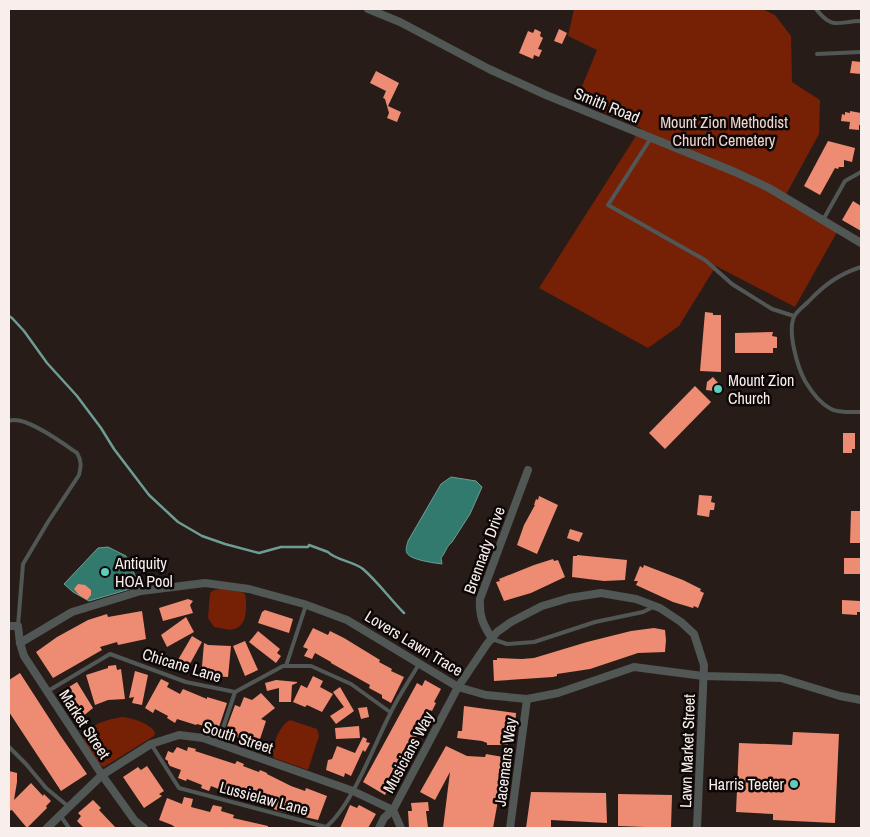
<svg xmlns="http://www.w3.org/2000/svg" width="870" height="837" viewBox="0 0 870 837" font-family="'Archivo Narrow',sans-serif">
	<style>
		.green { fill: #762006 }
		.water { fill: #327a6e; stroke: #6d9d94 }
		.lines { fill: none; stroke-linecap: round; stroke-linejoin: round }
		.stream { stroke: #6d9d94; stroke-width: 2.5 }
		.building { fill: #ed8c72 }
		.lane { stroke: #505755; stroke-width: 4 }
		.street { stroke: #505755; stroke-width: 8 }
		.poi-dot { fill: #5ccebb; stroke: #0d0807; stroke-width: 2 }
		.labels { text-anchor: middle; dominant-baseline: central; stroke-width: 5; stroke-linejoin: round; paint-order: stroke }
		.street-label { font-size: 16px; fill: #f8efed; stroke: #0d0807 }
		.park-label { font-size: 16px; fill: #f0d6cf; stroke: #0d0807 }
		.poi-label { font-size: 16px; fill: #f8efed; stroke: #0d0807; text-anchor: start }
	</style>
	<rect width="100%" height="100%" fill="#281c19"/>
	<g class="green">
		<path d="M574,9H762L775,15L791,36L792,82L820,100L819,134L783,200L837,232L795,307L716,266L679,326L648,348L539,288L641,128L576,101L597,50L568,36Z"/>
		<path d="M221,589L241,592L245,594C247,605 248,626 234,629C228,631 221,628 214,627L208,618L210,593L214,590Z"/>
		<path d="M123,717C135,719 147,722 155,732L154,736L104,767C98,764 95,757 92,752C89,748 84,742 84,738C83,725 114,718 123,717Z"/>
		<path d="M290,720L317,729L319,736L308,770L274,758C270,747 280,725 290,720Z"/>
	</g>
	<g class="water">
		<path d="M451,477L476,481L482,487L470,514L452,542C446,547 446,552 441,558L442,564C435,563 410,560 407,553C405,550 407,545 408,541L441,484Z"/>
		<path d="M108,547L126,556L140,586L89,601L73,592L64,584L98,548Z"/>
	</g>
	<g class="lines">
		<path class="stream" d="M9,316L12,318L24,331L47,363L77,396L101,428L114,449L149,495L178,522L202,536L225,544L259,553L281,547H308L309,545L328,552C335,560 353,561 363,569C378,582 390,599 404,613"/>
	</g>
	<g class="building">
		<path d="M535,29L541,32L540,36L543,38L538,49L542,50L539,57L534,55L533,59L519,53L528,31L533,33Z"/>
		<path d="M559,29L567,33L562,44L554,41Z"/>
		<path d="M852,61L861,62V74L850,73Z"/>
		<path d="M376,71L399,83L388,106L401,112L397,122L387,118L389,113L385,99L383,98L386,91L370,83Z"/>
		<path d="M850,111L861,113V125H859V130L849,129L850,122L841,121L842,114L845,115V112L850,113Z"/>
		<path d="M828,141L855,148L852,162L844,160V167H839L838,169L835,168L820,195L804,186Z"/>
		<path d="M853,201L861,206V231L842,220Z"/>
		<path d="M705,312L713,313V315H721V372L700,371Z"/>
		<path d="M773,332L772,336L777,337V348H773V353H735V333Z"/>
		<path d="M713,377L718,383V388L714,391L706,390L707,382Z"/>
		<path d="M695,386L711,402L665,449L649,433Z"/>
		<path d="M843,433H855V449H852V453H843Z"/>
		<path d="M699,495L712,496L711,502L715,503L714,510H710L709,517L697,515Z"/>
		<path d="M539,496L558,505L537,554L517,545L524,525L535,505H534L536,499L538,500Z"/>
		<path d="M851,511H861V543H850Z"/>
		<path d="M570,529L583,533L579,542L567,538Z"/>
		<path d="M577,555L627,560L625,580L604,581L572,577L573,556H577Z"/>
		<rect x="844" y="558" width="17" height="16"/>
		<path d="M553,559L554,561L558,560L565,577L531,593L504,601L496,582L500,581L499,579L534,565Z"/>
		<path d="M644,565L683,580L701,589L700,591L704,593L698,608L694,606L693,608L673,602L636,585L638,581H634L640,566L643,568Z"/>
		<path d="M78,584L85,585L91,590V595L87,600L79,595L74,589Z"/>
		<path d="M188,599L193,601L190,605L193,613L163,621L159,608Z"/>
		<path d="M842,600L860,601V612H857V615L842,614Z"/>
		<path d="M265,610L293,619L289,633L258,623L262,612Z"/>
		<path d="M142,611L146,639L118,645L117,642L100,647L102,650L53,678L36,652L57,637L88,620L107,614L108,617Z"/>
		<path d="M186,617L194,632L167,647L161,635Z"/>
		<path d="M313,628L328,635L330,631L344,638L380,660L379,662L392,669L391,671L404,677L391,703L382,698V695L369,688L370,685L331,663V662L315,653L312,659L304,656L308,649L303,647Z"/>
		<path d="M654,628L665,630L666,640L665,652L638,653L590,669L557,674V676L553,677L494,681L493,660H497V658L522,659L534,658L587,642L631,631Z"/>
		<path d="M258,631L280,649L277,653L281,656L276,663L249,642Z"/>
		<path d="M192,636L202,642L186,671L175,665Z"/>
		<path d="M245,641L258,670L245,676L233,646Z"/>
		<path d="M204,643L208,645L231,646L228,677L213,676V679L201,678Z"/>
		<path d="M116,665L117,670L121,669L125,699L108,700L95,705L86,675L108,668V666Z"/>
		<path d="M135,671L148,675L142,705L132,703L134,697L129,698Z"/>
		<path d="M20,673L60,735L87,774L61,791L9,712V680Z"/>
		<path d="M313,676L323,681L320,687L333,694L322,712L307,705L305,707L293,702L301,685L307,688Z"/>
		<path d="M161,679L169,683L167,687L180,694L183,689L207,699V697L227,703L218,730L197,724L196,725L177,719L175,723L167,718L168,716L155,709L153,713L145,708Z"/>
		<path d="M276,680L297,682V683L292,685L291,702H279V688L267,691L265,683Z"/>
		<path d="M425,680L441,689L434,702L436,703L432,711L430,710L422,724L425,726L421,734L419,732L385,795L363,782L417,683L422,686Z"/>
		<path d="M77,682L93,708L82,717L78,716L75,711L76,710L68,694L71,691L69,687Z"/>
		<path d="M340,687L354,711L336,724L330,716L344,707L333,692Z"/>
		<path d="M261,693L275,708L261,719L266,721L259,742L257,741L256,745L225,732L235,705L240,707L244,697L252,700Z"/>
		<path d="M464,706L516,713L515,730L509,729L508,745H487V743L482,741L457,738L458,731H462Z"/>
		<path d="M367,707L369,717L361,719L358,708Z"/>
		<path d="M359,726L360,738L336,739L335,728Z"/>
		<path d="M793,732L839,734L835,823L773,820V814L736,812L739,743L792,745Z"/>
		<path d="M363,737L367,739L366,742L370,743L365,752L363,750L351,776L345,773L344,777L326,770L328,760L332,759L337,746L355,753Z"/>
		<path d="M446,746L467,756L485,757L486,754L503,757L499,795L493,828H443L450,772L435,800L420,792Z"/>
		<path d="M177,747L187,751L188,747L196,749L195,751L235,764L237,761L244,764L243,766L259,772L260,770L267,773V774L291,786L305,791L306,788L327,796L318,820L279,811L262,804L263,802L260,801L263,793L251,789L247,799L234,795L233,797L225,794L226,792L211,786L209,791L201,788L202,785L187,779L186,781L178,778L181,770L170,766L168,763V761L165,759L168,751L173,753Z"/>
		<path d="M147,766L164,791L159,794L162,796L144,808L123,777L138,767L141,770Z"/>
		<path d="M9,771L17,773V782L14,800L31,783L43,796L44,794L51,801L46,806L47,808L27,828L12,810L9,811Z"/>
		<path d="M531,792L606,793L607,823L551,820V828H526Z"/>
		<path d="M618,794L672,795L671,828L618,826Z"/>
		<path d="M184,797L193,799L191,807L210,812L213,805L222,807L221,811L234,815L233,818L268,826V828H176L172,825L159,820L167,798L182,804Z"/>
		<path d="M93,800L101,808L99,810L116,828H84L77,821L81,816L78,813Z"/>
		<path d="M428,802L429,811H426L428,828H409L408,811H412L411,803Z"/>
		<path d="M350,805L357,808L359,805L376,814L368,828H340Z"/>
	</g>
	<g class="lines">
		<g class="lane">
			<path d="M816,9C833,31 839,21 861,21"/>
			<path d="M817,54L861,52"/>
			<path d="M651,138L608,205L705,260L732,284L772,309L794,316"/>
			<path d="M823,220L845,181L861,172"/>
			<path d="M861,267C839,274 824,285 808,302C804,306 798,310 795,315C786,330 798,368 805,381C811,391 821,404 831,409C838,413 853,412 861,412"/>
			<path d="M9,421C24,414 64,444 77,453C82,461 81,467 79,475L48,522L23,564L18,626"/>
			<path d="M492,639L507,644L534,642L595,622L643,612L653,607"/>
			<path d="M286,666L306,605"/>
			<path d="M48,691L110,654L186,682L235,692L283,666H311L351,684L390,712"/>
			<path d="M218,743L235,692"/>
			<path d="M151,744L179,788L326,827C352,806 374,745 390,714C398,697 409,681 419,664"/>
			<path d="M9,747L26,764L46,788L69,807"/>
			<path d="M60,815L69,828"/>
		</g>
		<g class="street">
			<path d="M368,9L400,22L489,69L546,95L735,172L769,188L861,243"/>
			<path d="M9,626H18L20,643L24,656L102,775L135,821L144,828"/>
			<path d="M492,639C483,624 479,617 480,599L528,470"/>
			<path d="M20,643L72,612L141,591L205,583L249,589L304,604L347,620L458,687L486,695L527,699L558,693L634,667L703,676L781,678L840,696L861,700"/>
			<path d="M47,828L102,775L151,744L179,735L203,738L353,791L393,810L401,828"/>
			<path d="M379,828L384,818L393,810L458,687L487,644L497,632L511,622L542,606L569,598L601,593L636,599L660,608L681,622L694,634L704,665L697,828"/>
			<path d="M510,828L527,699"/>
		</g>
	</g>
	<g class="poi-dot">
		<circle cx="718" cy="389" r="5"/>
		<circle cx="105" cy="572" r="5"/>
		<circle cx="794" cy="784" r="5"/>
	</g>
	<g class="labels">
		<g class="street-label">
			<text transform="translate(607 105) rotate(22)">Smith Road</text>
			<text transform="translate(484 550) rotate(-70)">Brennady Drive</text>
			<text transform="translate(414 643) rotate(31)">Lovers Lawn Trace</text>
			<text transform="translate(182 665) rotate(17)">Chicane Lane</text>
			<text transform="translate(85 724) rotate(57)">Market Street</text>
			<text transform="translate(238 737) rotate(18)">South Street</text>
			<text transform="translate(687 751) rotate(-88)">Lawn Market Street</text>
			<text transform="translate(408 752) rotate(-62)">Musicians Way</text>
			<text transform="translate(505 762) rotate(-83)">Jacemans Way</text>
			<text transform="translate(264 798) rotate(15)">Lussielaw Lane</text>
		</g>
		<g class="park-label">
			<text x="724" y="122">Mount Zion Methodist<tspan x="724" dy="18">Church Cemetery</tspan></text>
		</g>
		<g class="poi-label">
			<text x="728" y="380">Mount Zion<tspan x="728" dy="18">Church</tspan></text>
			<text x="115" y="563">Antiquity<tspan x="115" dy="18">HOA Pool</tspan></text>
			<text x="784" y="784" text-anchor="end">Harris Teeter</text>
		</g>
	</g>
	<rect width="870" height="837" fill="none" stroke="#f8efed" stroke-width="20"/>
</svg>
